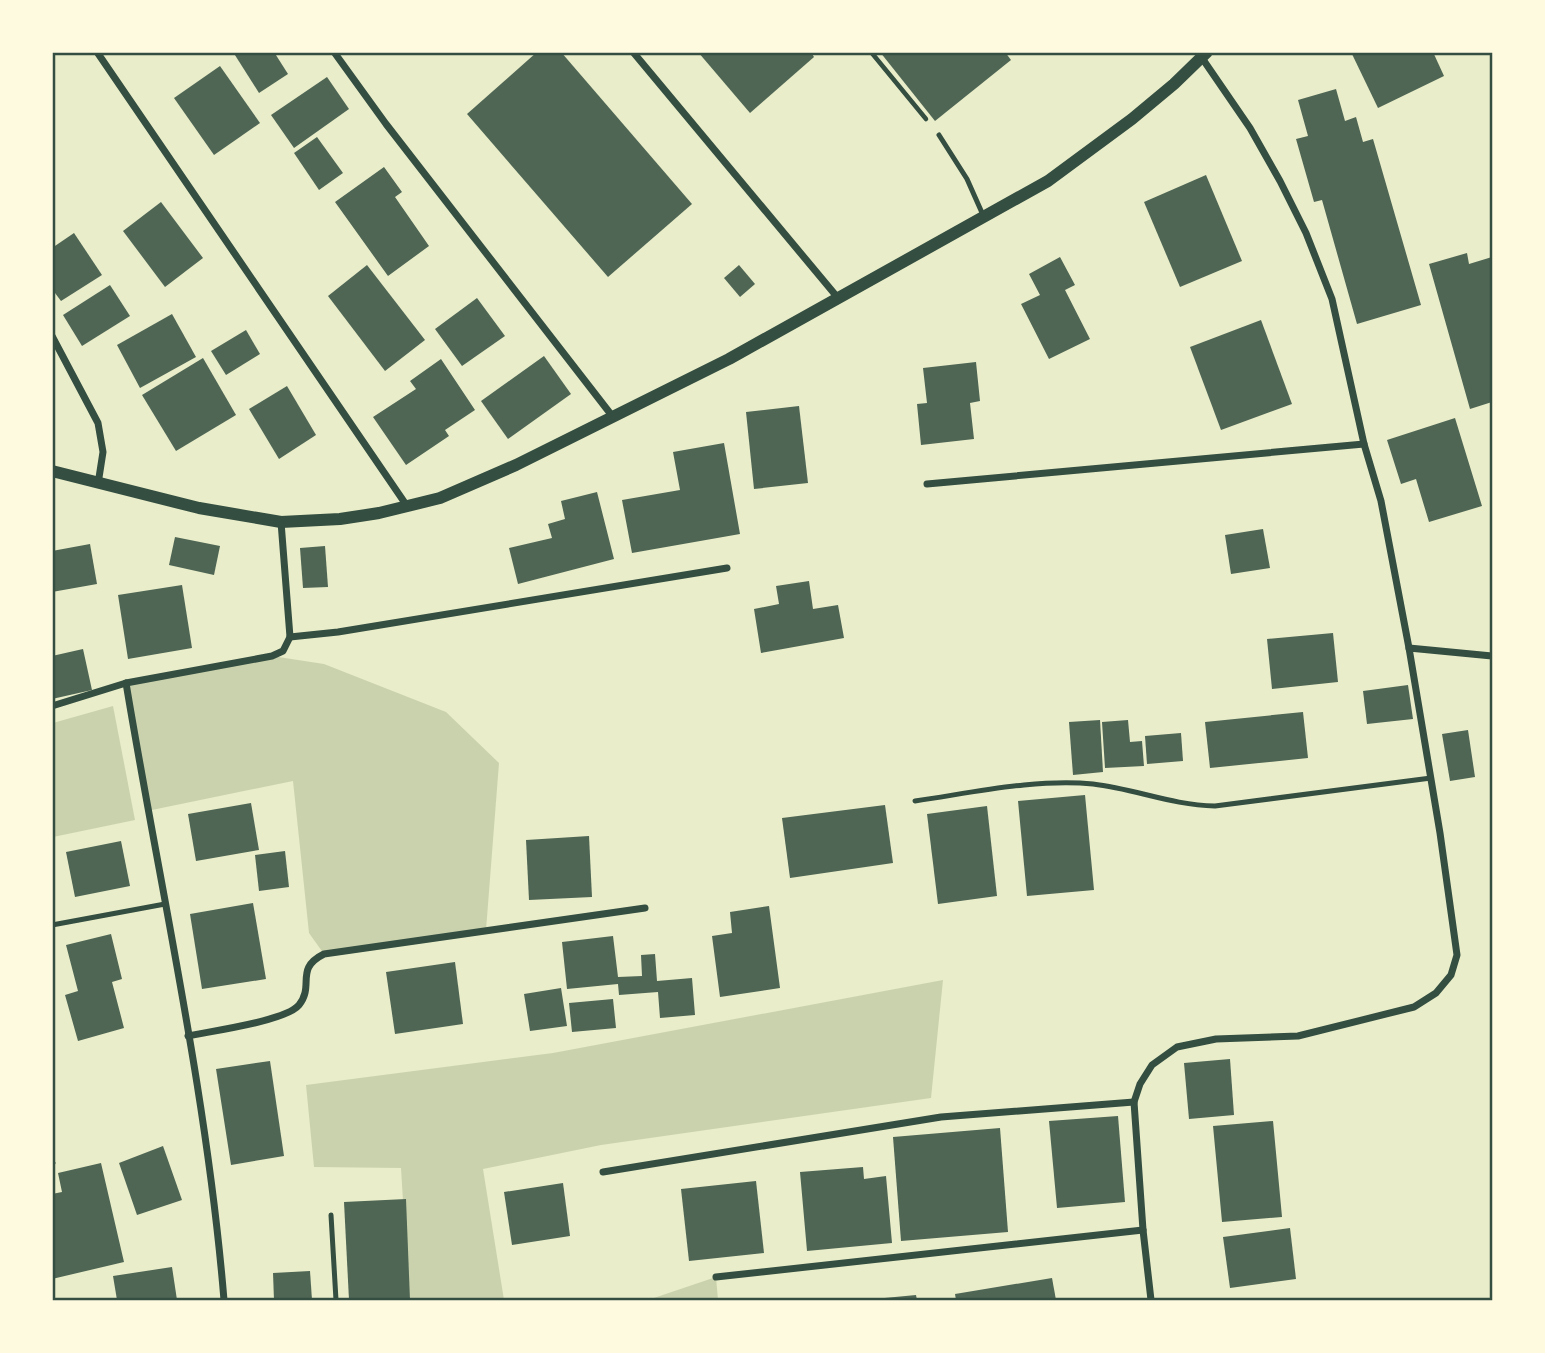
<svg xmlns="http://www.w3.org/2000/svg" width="1545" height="1353" viewBox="0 0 1545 1353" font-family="'Golos Text',sans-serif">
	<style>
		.green { fill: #cad2ad }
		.building { fill: #4f6655 }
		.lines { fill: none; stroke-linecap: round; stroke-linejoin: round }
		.path { stroke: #344e41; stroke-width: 4.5 }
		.service { stroke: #344e41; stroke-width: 5 }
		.minor { stroke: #344e41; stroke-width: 7 }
		.tertiary { stroke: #344e41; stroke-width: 12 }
		.neatline { fill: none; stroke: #344e41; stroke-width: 2.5 }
	</style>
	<rect width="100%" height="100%" fill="#e9edc9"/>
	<g class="green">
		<path d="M272,656L324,664L446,712L499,763L486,930L324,954L309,933L293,781L147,811L126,683Z"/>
		<path d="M113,706L135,820L53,837V723Z"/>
		<path d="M943,980L931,1098L601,1145L483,1169L504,1300H409L401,1168L314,1167L306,1085L553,1053Z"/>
		<path d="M716,1277L718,1300H648Z"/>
	</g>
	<g class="building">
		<path d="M233,52H274L288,74L259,93Z"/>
		<path d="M537,52H561L692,204L608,277L467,114Z"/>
		<path d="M698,52H811L814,57L750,113Z"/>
		<path d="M880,52H1005L1011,60L935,121Z"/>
		<path d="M1351,52H1433L1444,76L1378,108Z"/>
		<path d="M220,66L260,123L214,155L174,98Z"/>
		<path d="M327,77L349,109L294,148L271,115Z"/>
		<path d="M1336,89L1345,121L1356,117L1363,142L1373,139L1421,305L1357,324L1322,200L1314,202L1296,139L1308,136L1298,100Z"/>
		<path d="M317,137L343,173L319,190L294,153Z"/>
		<path d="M384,167L402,192L395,197L429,246L388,276L335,202Z"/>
		<path d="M1206,175L1242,261L1180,287L1144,202Z"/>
		<path d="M161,202L203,258L165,287L123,231Z"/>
		<path d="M74,233L102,275L61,301L52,289V248Z"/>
		<path d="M1467,253L1469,264L1492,257V402L1470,409L1429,264Z"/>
		<path d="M1060,257L1075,285L1065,290L1090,339L1049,359L1021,304L1040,295L1029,274Z"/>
		<path d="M367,265L425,340L385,371L328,296Z"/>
		<path d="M739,265L755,284L740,297L724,278Z"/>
		<path d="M110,285L130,316L82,346L63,315Z"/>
		<path d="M477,298L505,336L462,366L435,329Z"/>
		<path d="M172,314L196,357L140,388L117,345Z"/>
		<path d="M1261,320L1292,404L1221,430L1190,347Z"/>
		<path d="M246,330L260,354L226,375L211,351Z"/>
		<path d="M544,356L571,394L508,439L481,401Z"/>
		<path d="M203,358L236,415L176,451L142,395Z"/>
		<path d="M441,359L475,410L445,430L449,436L406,465L373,417L416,389L410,381Z"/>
		<path d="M976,362L980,401L970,403L974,439L921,445L917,404L927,403L923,368Z"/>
		<path d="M287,386L316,435L279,459L249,409Z"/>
		<path d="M799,406L808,483L754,489L746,412Z"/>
		<path d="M1455,418L1482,506L1429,522L1416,479L1401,484L1387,440Z"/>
		<path d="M724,443L740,534L632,553L622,500L680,490L673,452Z"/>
		<path d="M597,492L614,559L518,584L509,548L552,538L548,524L565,519L561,501Z"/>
		<path d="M1263,529L1270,568L1231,574L1225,535Z"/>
		<path d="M175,537L220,546L214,575L169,565Z"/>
		<path d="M90,544L97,584L52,592V551Z"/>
		<path d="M325,546L328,587L303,588L300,548Z"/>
		<path d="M809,581L813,609L838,605L844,638L761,653L754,609L779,604L776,586Z"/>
		<path d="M182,585L192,648L128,659L118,595Z"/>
		<path d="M1333,633L1338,682L1272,689L1267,639Z"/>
		<path d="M83,649L92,690L52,699V656Z"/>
		<path d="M1408,685L1413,719L1367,724L1363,691Z"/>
		<path d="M1303,712L1308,758L1210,768L1205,722Z"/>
		<path d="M1100,720L1103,772L1073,775L1069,722Z"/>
		<path d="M1128,720L1130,742L1142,741L1144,766L1105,768L1102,722Z"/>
		<path d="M1468,730L1475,777L1450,781L1442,734Z"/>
		<path d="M1181,733L1183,761L1147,764L1145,736Z"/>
		<path d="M1085,795L1094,890L1027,896L1018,801Z"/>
		<path d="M251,803L259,850L196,861L188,814Z"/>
		<path d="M885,805L893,863L790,878L782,818Z"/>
		<path d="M987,806L997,896L938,904L927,814Z"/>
		<path d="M589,836L592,897L529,900L526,840Z"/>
		<path d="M121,841L130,886L75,897L66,852Z"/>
		<path d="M285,851L289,887L259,891L255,855Z"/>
		<path d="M253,903L266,979L202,989L190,914Z"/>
		<path d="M769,906L780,988L720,997L712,936L732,933L730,912Z"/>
		<path d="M111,934L122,979L112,982L124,1028L78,1041L65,995L78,991L66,945Z"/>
		<path d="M613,936L618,977L642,976L641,955L655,954L657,981L692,978L695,1015L660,1018L658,992L619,995L618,984L567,989L562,942Z"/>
		<path d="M455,962L463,1024L395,1034L386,972Z"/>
		<path d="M561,988L567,1026L530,1031L524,994Z"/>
		<path d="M613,999L616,1028L572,1032L569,1003Z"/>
		<path d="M1230,1059L1234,1115L1189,1119L1184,1063Z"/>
		<path d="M270,1061L284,1156L231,1165L216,1069Z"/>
		<path d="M1118,1116L1125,1202L1057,1208L1049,1121Z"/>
		<path d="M1273,1121L1282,1217L1222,1222L1213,1126Z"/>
		<path d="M1000,1128L1008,1232L901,1241L893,1137Z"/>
		<path d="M163,1146L182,1200L137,1215L119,1163Z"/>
		<path d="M101,1163L124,1262L52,1279V1194L62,1192L58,1173Z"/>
		<path d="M863,1167L864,1179L886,1176L892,1243L807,1251L800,1172Z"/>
		<path d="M756,1181L764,1253L689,1261L681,1189Z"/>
		<path d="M563,1183L570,1236L512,1245L504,1192Z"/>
		<path d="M406,1199L410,1300H349L344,1202Z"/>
		<path d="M1290,1228L1296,1279L1230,1288L1223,1237Z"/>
		<path d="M172,1267L177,1300H117L113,1276Z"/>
		<path d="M310,1271L312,1300H274L273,1273Z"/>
		<path d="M1052,1278L1056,1300H956L955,1294Z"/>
		<path d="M916,1295L917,1300H874V1299Z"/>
	</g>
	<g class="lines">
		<path class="path" d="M871,52L926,119"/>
		<g class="service">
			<path d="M939,135L967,179L983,215"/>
			<path d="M915,801C971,793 1038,778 1093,784C1136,789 1171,805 1215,806L1431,778"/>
			<path d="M52,925L165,904"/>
			<path d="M52,1162L53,1163"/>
			<path d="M331,1215L336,1300"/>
		</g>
		<g class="minor">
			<path d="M97,52L407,506"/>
			<path d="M334,52L386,124L613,417"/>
			<path d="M633,52L838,298"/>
			<path d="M52,336L98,423L103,452L98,484"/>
			<path d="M927,484L1364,444"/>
			<path d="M290,637L338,632L727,568"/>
			<path d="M1409,648L1492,656"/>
			<path d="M126,683C160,888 207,1093 224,1300"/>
			<path d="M52,706L126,683L272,656L283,651L290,637L281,522"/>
			<path d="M188,1036C211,1031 286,1021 299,1005C315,985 294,969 324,954L645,908"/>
			<path d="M603,1172L941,1117L1134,1102"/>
			<path d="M716,1277L1143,1230"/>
			<path d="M1151,1300L1143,1230L1134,1102L1140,1084L1152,1065L1177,1047L1216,1039L1298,1036L1414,1007L1436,993L1451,975L1457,955L1440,833L1409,648L1381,501L1364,444L1332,299L1306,233L1280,181L1250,128L1202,58"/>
		</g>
		<path class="tertiary" d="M52,471L199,508L281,522L340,519L379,513L440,498L516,465L729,359L1048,181L1132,119L1174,84L1207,52"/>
	</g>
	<rect width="1545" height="1353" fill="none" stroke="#fefae0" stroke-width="108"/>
	<rect x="54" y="54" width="1437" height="1245" class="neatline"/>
</svg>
